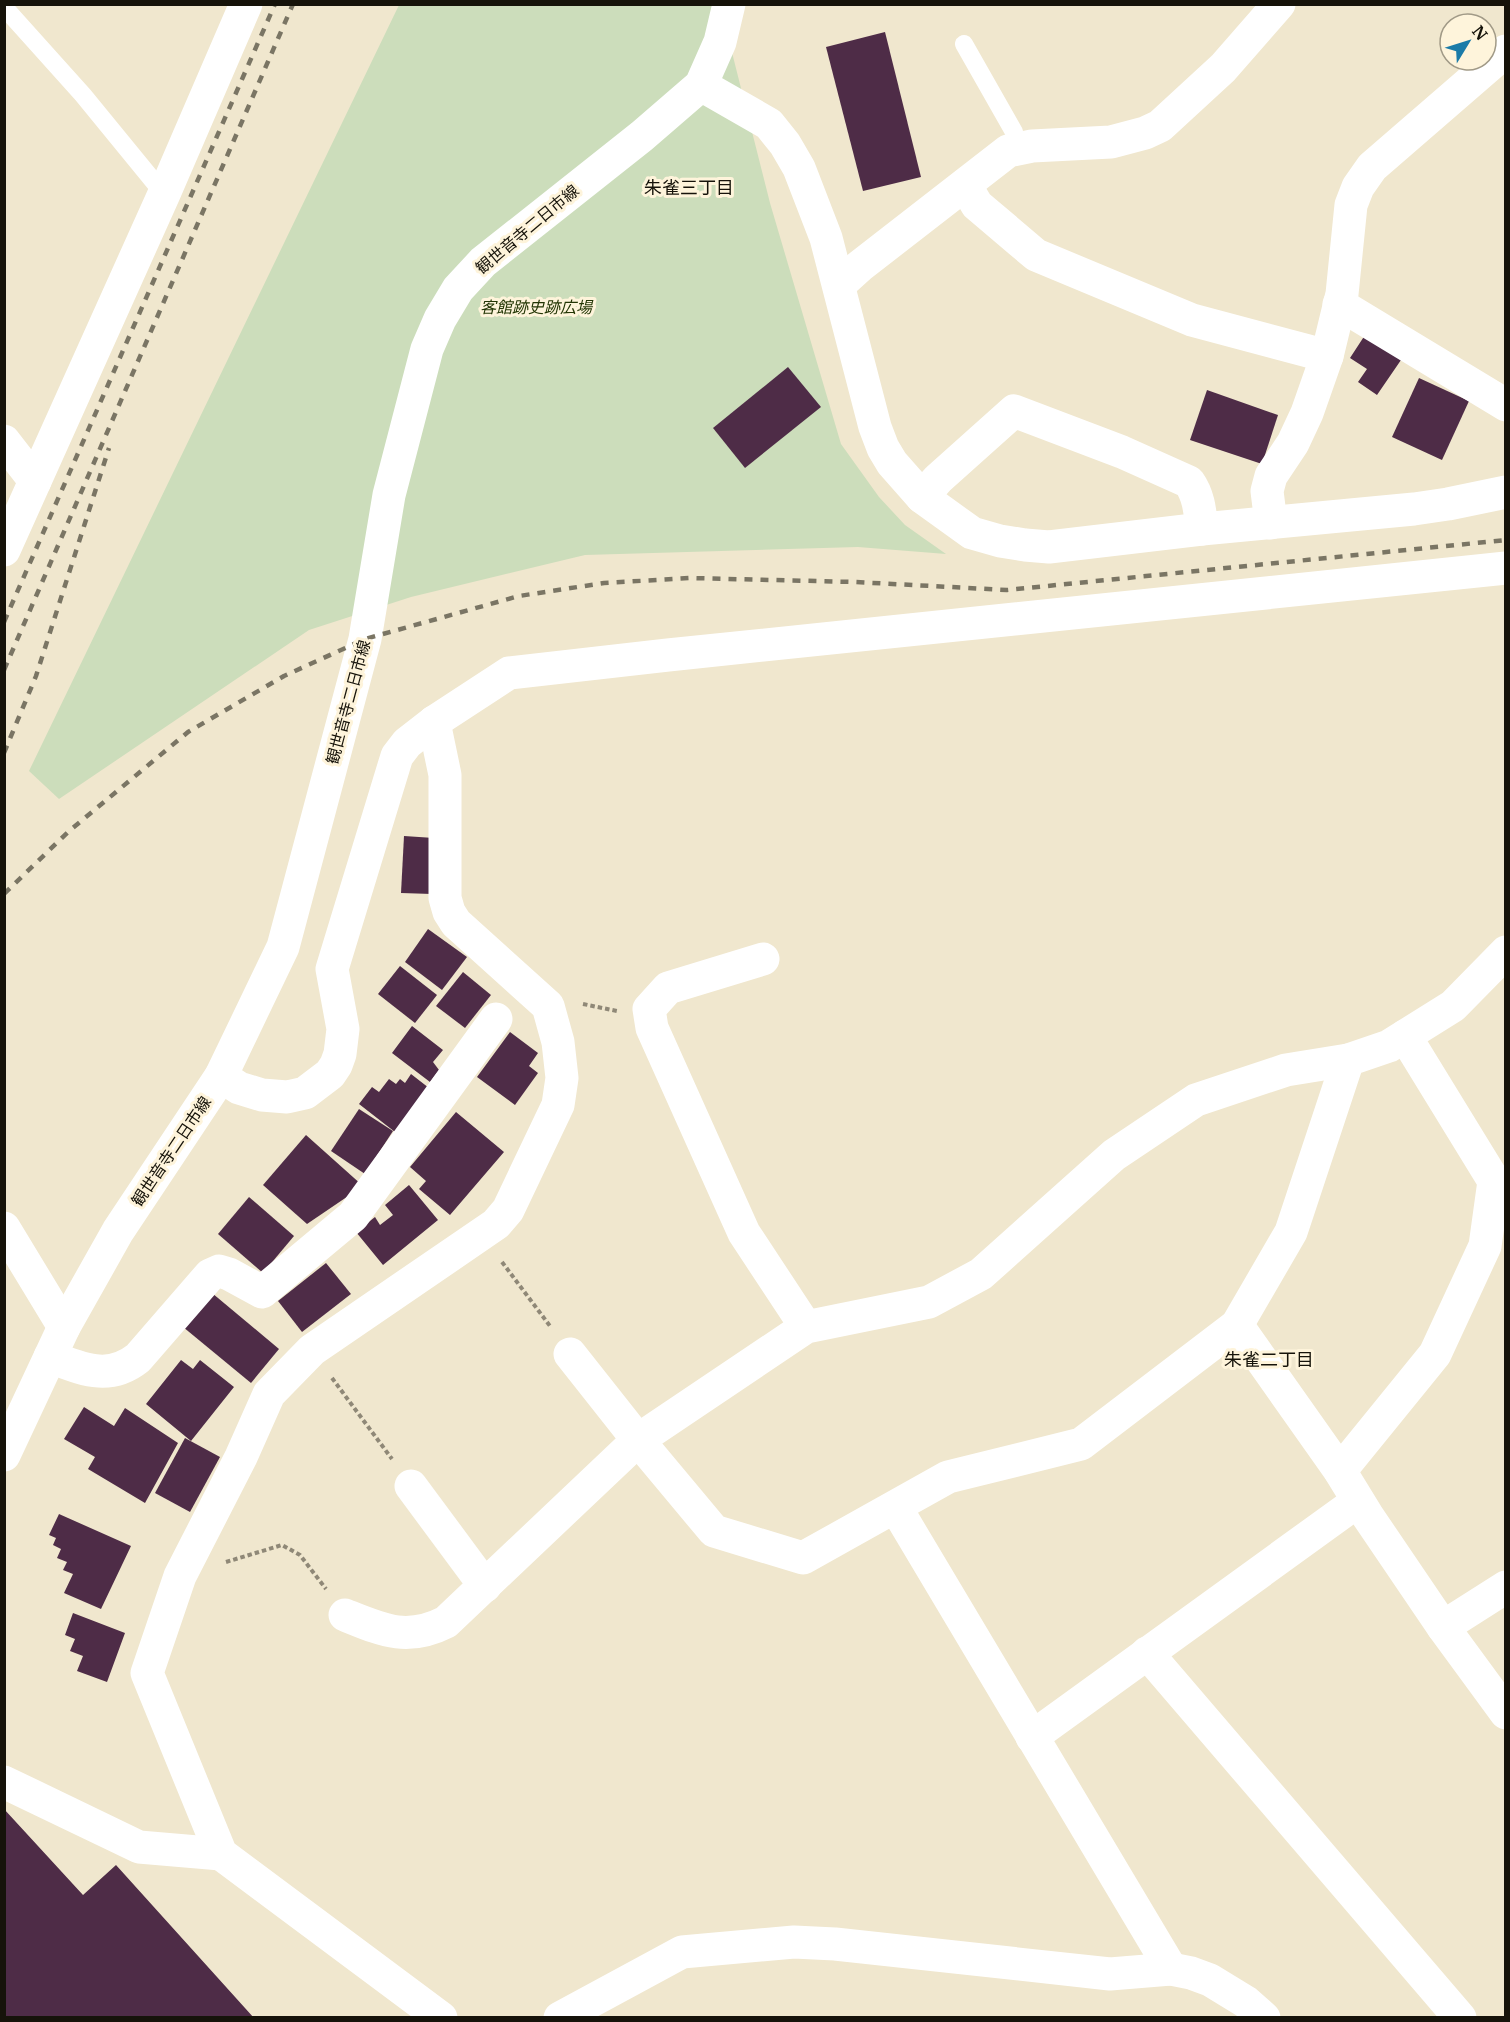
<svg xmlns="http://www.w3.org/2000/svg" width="1510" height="2022" viewBox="0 0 1510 2022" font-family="Merriweather,'Noto Sans JP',serif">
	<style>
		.green { fill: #cdb }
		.building { fill: #4e2c47 }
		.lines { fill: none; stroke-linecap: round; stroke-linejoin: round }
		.path { stroke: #8f8877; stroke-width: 4; stroke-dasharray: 4.5 3; stroke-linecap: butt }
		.lane { stroke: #fff; stroke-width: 18 }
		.street { stroke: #fff; stroke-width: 33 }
		.secondary { stroke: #fff; stroke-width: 33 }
		.rail { stroke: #7a7564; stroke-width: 4.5; stroke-dasharray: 8 8; stroke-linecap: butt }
		.labels { text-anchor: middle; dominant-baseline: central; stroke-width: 6; stroke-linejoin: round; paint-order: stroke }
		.street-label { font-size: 16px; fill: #16130a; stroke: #fef4db }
		.park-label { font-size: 16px; font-style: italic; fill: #233605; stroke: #fef4db }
		.neighbourhood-label { font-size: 18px; fill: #16130a; stroke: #fef4db }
	</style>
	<rect width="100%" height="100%" fill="#f0e7ce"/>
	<path class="green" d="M399,5H720L770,203L841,444L879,497L905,525L946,554L858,547L585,555L411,597L309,630L59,799L29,771Z"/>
	<g class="building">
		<path d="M885,32L921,177L863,191L826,47Z"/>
		<path d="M1365,335L1401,360L1377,395L1358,382L1367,369L1350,358Z"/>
		<path d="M788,367L821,407L745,468L713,428Z"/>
		<path d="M1419,378L1469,401L1442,460L1392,437Z"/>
		<path d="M1207,390L1278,415L1262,464L1190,440Z"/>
		<path d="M404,836L434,838L432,894L401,893Z"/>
		<path d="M428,929L467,957L442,990L405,962Z"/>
		<path d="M400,966L437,995L415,1023L378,994Z"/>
		<path d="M463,972L491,995L465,1028L436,1006Z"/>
		<path d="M412,1026L443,1050L433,1062L439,1070L430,1082L392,1053Z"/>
		<path d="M510,1032L538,1053L529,1066L538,1073L515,1105L477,1077Z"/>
		<path d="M411,1074L429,1088L395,1132L359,1104L372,1087L379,1092L389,1079L396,1084L400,1079L405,1083Z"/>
		<path d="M359,1109L393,1131L365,1174L331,1151Z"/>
		<path d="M456,1112L504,1152L450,1215L419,1189L426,1181L410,1167Z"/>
		<path d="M306,1135L363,1186L307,1224L263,1185Z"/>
		<path d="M409,1185L438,1220L383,1265L356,1232L375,1217L380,1225L393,1215L385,1205Z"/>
		<path d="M249,1197L294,1236L263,1273L218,1234Z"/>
		<path d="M326,1263L351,1294L302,1332L278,1301Z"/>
		<path d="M206,1288L279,1349L251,1383L177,1322Z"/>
		<path d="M181,1360L193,1369L200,1360L234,1387L191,1441L146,1404Z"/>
		<path d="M84,1407L114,1426L125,1408L178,1443L145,1503L88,1469L95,1457L64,1439Z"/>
		<path d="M185,1438L220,1457L190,1512L155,1493Z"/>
		<path d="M59,1514L131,1546L101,1609L64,1593L73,1574L63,1570L67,1562L57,1558L61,1549L53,1545L56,1538L49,1535Z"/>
		<path d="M73,1613L125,1633L107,1682L77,1671L83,1656L70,1651L75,1639L65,1635Z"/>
		<path d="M4,1809L83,1895L116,1865L254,2018H4Z"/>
	</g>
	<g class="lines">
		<g class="path">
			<path d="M583,1004L617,1011"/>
			<path d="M502,1262L550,1326"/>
			<path d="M332,1378L392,1459"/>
			<path d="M226,1562L282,1545L300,1555L326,1589"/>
		</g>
		<g class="lane">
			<path d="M4,7L83,95L164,194"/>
			<path d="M964,44L1014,132L1018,149"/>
		</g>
		<g class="street">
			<path d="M965,185L977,205L1036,255L1192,320L1327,356"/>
			<path d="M839,285L860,266L1008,151L1032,146L1111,142L1145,133L1160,126L1223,68L1279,4"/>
			<path d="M1339,304L1506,405"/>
			<path d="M4,441L35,481"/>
			<path d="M922,497L938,479L1014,411L1122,452L1189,482C1199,496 1200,512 1202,529"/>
			<path d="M1271,523L1267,491L1271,476L1293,443L1307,413L1327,356L1342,294L1351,205L1358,187L1372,167L1506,51"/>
			<path d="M4,550L164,194L246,4"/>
			<path d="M434,722L445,775V898L449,912L456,923L548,1006L558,1042L562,1078L558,1105L508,1210L496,1224L312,1350L269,1394L241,1457L180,1576L147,1673L221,1854L441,2018"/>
			<path d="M763,959L668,988L649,1009L652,1028L744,1233L806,1327"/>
			<path d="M221,1076L239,1088L262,1095L287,1097L305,1093L330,1074L336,1065L340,1054L343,1029L332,969L397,756L407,743L434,722L509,673L668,655L1506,568"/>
			<path d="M4,1228L64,1327"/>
			<path d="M1237,1325L1340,1471L1367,1515L1443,1627L1506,1713"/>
			<path d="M570,1354L638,1440L714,1531L803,1558L948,1477L1081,1444L1237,1325L1291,1232L1348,1060L1389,1046L1453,1006L1506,952"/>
			<path d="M50,1357C81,1368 108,1382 138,1358L210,1275L219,1271L229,1274L262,1292L353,1216L496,1019"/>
			<path d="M1340,1471L1435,1354L1485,1246L1494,1181L1405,1036"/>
			<path d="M411,1486L485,1586"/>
			<path d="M896,1508L1171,1969"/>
			<path d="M345,1615C382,1630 407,1642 446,1622L638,1440L806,1327L929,1302L981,1274L1114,1155L1196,1100L1286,1070L1348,1060"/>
			<path d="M1443,1627L1506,1587"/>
			<path d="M1147,1653L1460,2018"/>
			<path d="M1032,1737L1358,1501"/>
			<path d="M4,1782L139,1847L221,1854"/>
			<path d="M560,2018L682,1952L794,1942L835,1944L1110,1974L1171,1969L1191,1973L1210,1980L1246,2002L1264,2018"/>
		</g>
		<g class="secondary">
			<path d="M701,85L769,124L785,144L799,168L826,238L875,427L883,448L892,463L922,497L972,533L1000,541L1025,545L1049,547L1202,529L1414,509L1448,504L1506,492"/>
			<path d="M4,1455L64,1327L118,1231L221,1076L283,947L365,639L389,495L427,349L440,319L458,289L483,262L642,136L701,85L720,42L729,4"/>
		</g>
		<g class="rail">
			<path d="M4,622L275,4"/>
			<path d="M4,670L293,4"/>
			<path d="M4,753L36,676L109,448"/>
			<path d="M4,894L68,832L188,732L284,676L365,639L519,596L604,583L690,578L855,582L1007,590L1506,540"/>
		</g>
	</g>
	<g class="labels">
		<g class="street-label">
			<text transform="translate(527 229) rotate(-40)">観世音寺二日市線</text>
			<text transform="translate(348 702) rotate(-75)">観世音寺二日市線</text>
			<text transform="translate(171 1151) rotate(-56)">観世音寺二日市線</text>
		</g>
		<g class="park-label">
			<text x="536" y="307">客館跡史跡広場</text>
		</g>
		<g class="neighbourhood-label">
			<text x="689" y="187">朱雀三丁目</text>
			<text x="1269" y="1359">朱雀二丁目</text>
		</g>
	</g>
	<rect width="1510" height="2022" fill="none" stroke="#16130a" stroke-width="12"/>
	<g transform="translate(1468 42) rotate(52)"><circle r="28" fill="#fef4db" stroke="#a19a87" stroke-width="1.5"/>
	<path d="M0-4.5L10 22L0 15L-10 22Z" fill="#1b7ba8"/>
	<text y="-9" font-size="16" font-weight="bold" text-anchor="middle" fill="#16130a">N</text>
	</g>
</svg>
